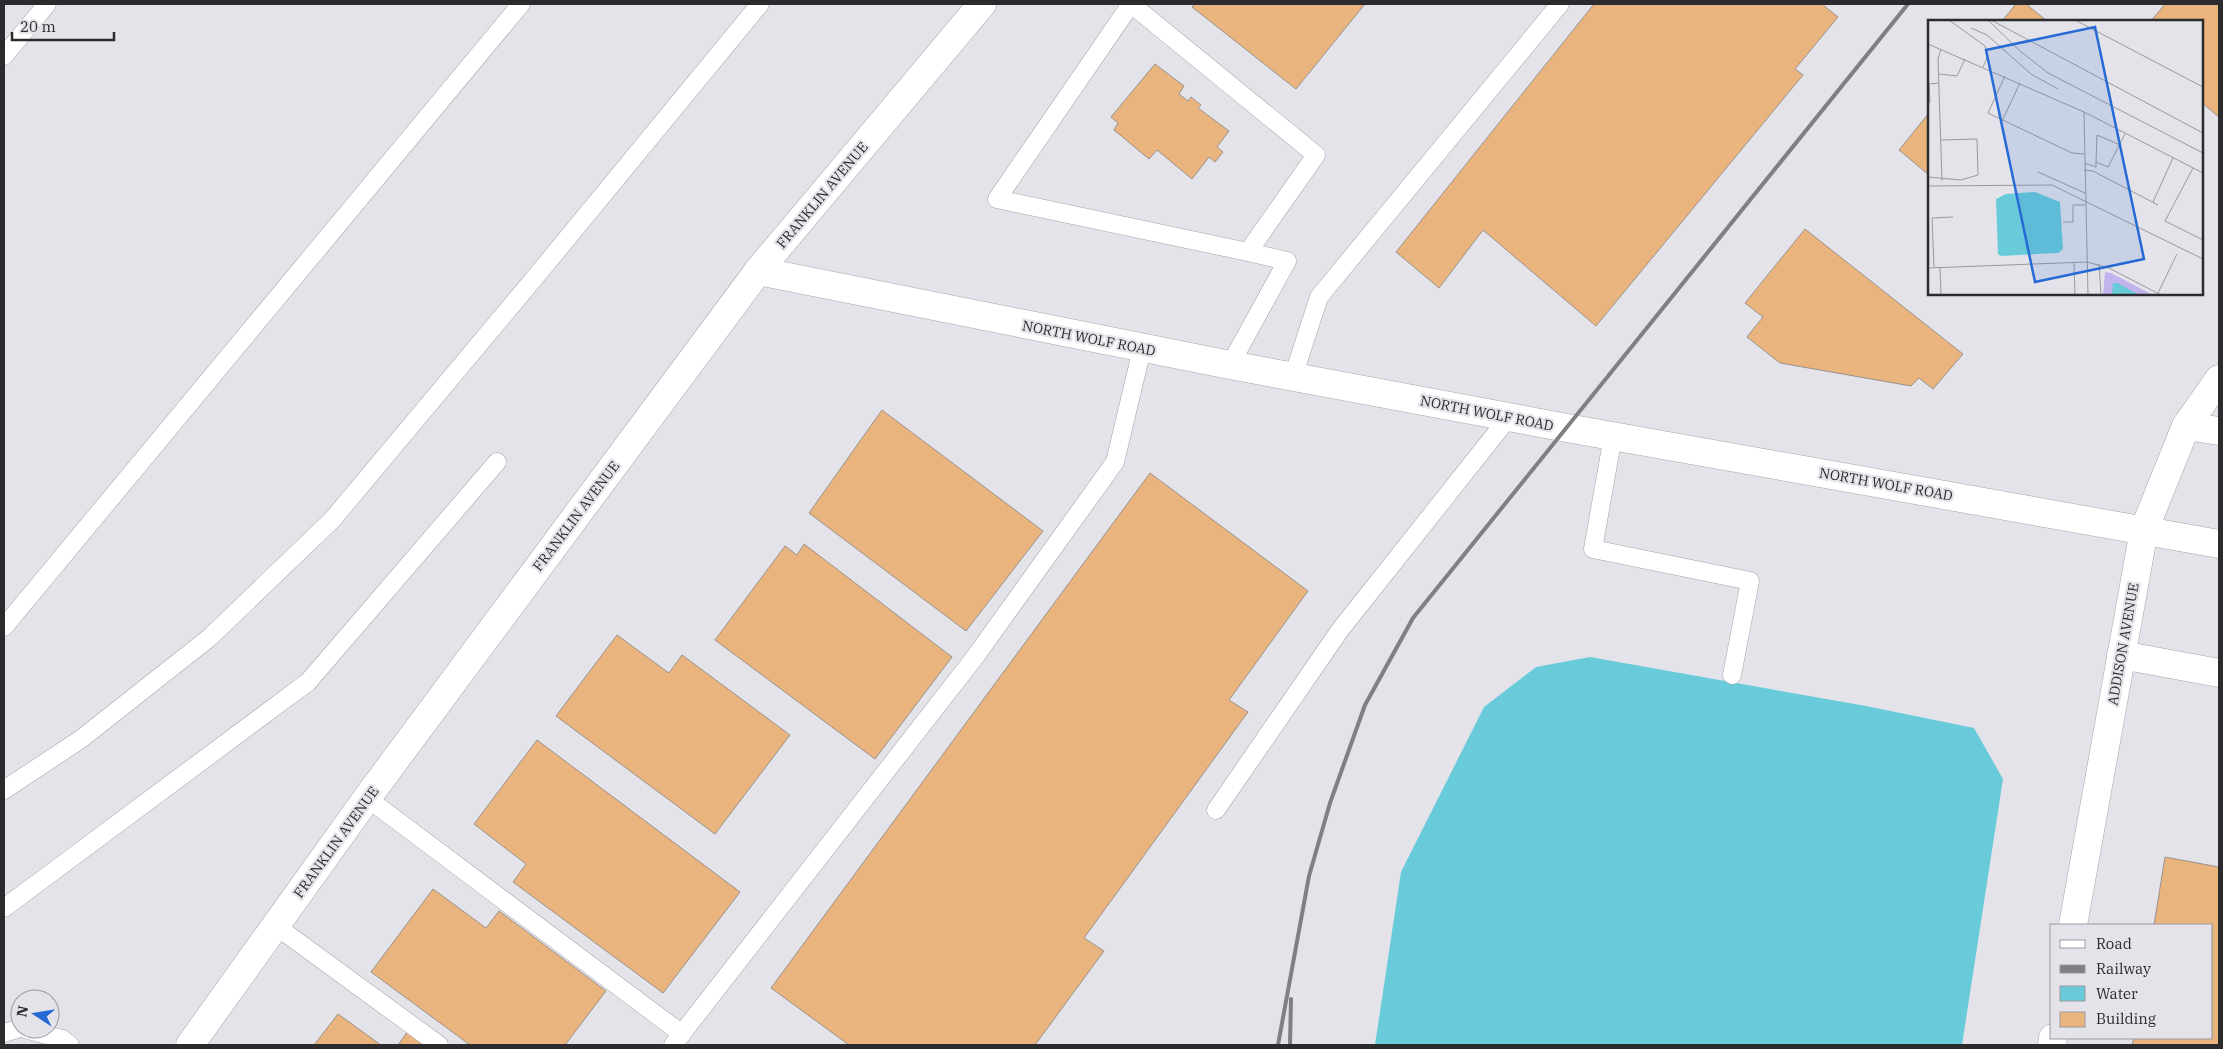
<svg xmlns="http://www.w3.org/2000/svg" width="2223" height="1049" viewBox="0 0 2223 1049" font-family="'IBM Plex Serif',serif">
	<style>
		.water { fill: #69cbd9 }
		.building { fill: #eab47e; stroke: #98938e }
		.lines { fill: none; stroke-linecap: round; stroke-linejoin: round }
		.service-casing { stroke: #a5a3a9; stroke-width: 19 }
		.minor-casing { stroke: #a5a3a9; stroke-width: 29 }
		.secondary-casing { stroke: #a5a3a9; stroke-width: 29 }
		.service { stroke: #fff; stroke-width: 18 }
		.minor { stroke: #fff; stroke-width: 28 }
		.secondary { stroke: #fff; stroke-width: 28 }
		.rail { stroke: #807f84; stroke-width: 4 }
		.labels { text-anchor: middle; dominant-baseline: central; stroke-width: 4.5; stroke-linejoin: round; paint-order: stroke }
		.street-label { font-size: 14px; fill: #2b2b2d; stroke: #e5e3ea }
		.inset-road { fill: none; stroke: #9b999e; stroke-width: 1 }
		.view { fill: #266ad6; fill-opacity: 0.15; stroke: #266ad6; stroke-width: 2.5 }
		.inset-edge { fill: none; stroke: #2b2b2d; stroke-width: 2.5 }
	</style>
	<rect width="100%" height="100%" fill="#e5e3ea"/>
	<path class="water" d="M1590,657L1866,706L1974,728L2003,779L1962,1045H1375L1401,872L1484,707L1536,667Z"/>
	<g class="building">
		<path d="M1195,4H1365L1296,89L1192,7Z"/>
		<path d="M1594,4H1822L1838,17L1795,69L1803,75L1596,326L1483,230L1439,288L1396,252Z"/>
		<path d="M2016,4H2026L2047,21H2002Z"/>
		<path d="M2165,4H2219V117L2202,103V21H2151Z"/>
		<path d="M1155,64L1184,86L1179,94L1188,101L1191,97L1201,105L1198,108L1229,131L1217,147L1223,152L1215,162L1209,157L1192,179L1157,150L1149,159L1114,130L1118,123L1111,117Z"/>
		<path d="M1929,113V175L1899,150Z"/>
		<path d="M1805,229L1963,354L1933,389L1919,378L1911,386L1780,363L1747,337L1763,317L1745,303Z"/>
		<path d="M882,410L1043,531L966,631L809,513Z"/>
		<path d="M1150,473L1308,591L1229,700L1248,712L1084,938L1104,951L1035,1045H849L771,988Z"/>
		<path d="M804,544L952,657L875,759L715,640L785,546L797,555Z"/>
		<path d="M617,635L669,673L682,655L790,735L715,834L556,716Z"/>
		<path d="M537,740L740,892L663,993L513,882L526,864L474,824Z"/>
		<path d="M2165,857L2219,867V1045H2132L2134,1038H2212V925H2154Z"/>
		<path d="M433,889L486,928L499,911L606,991L565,1045H470L371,972Z"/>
		<path d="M338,1014L381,1045H314Z"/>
		<path d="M408,1031L425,1045H398Z"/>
	</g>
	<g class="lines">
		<g class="service-casing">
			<g id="service">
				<path d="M1131,4L1316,155L1248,252L1287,261L1230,365"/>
				<path d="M1131,4L997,199L1248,252"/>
				<path d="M4,56L47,4"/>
				<path d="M1293,377L1319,297L1560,4"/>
				<path d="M1613,436L1593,549L1750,581L1732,675"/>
				<path d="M4,627L521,4"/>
				<path d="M4,790L81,739L209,638L332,520L537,275L760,4"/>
				<path d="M367,798L682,1034"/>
				<path d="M1216,810L1340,630L1509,417"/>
				<path d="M4,908L308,682L497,462"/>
				<path d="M276,926L439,1045"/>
				<path d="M25,1029L62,1039L70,1045"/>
				<path d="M4,1033L20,1028"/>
				<path d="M673,1045L975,657L1115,462L1142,349"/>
			</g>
		</g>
		<g class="minor-casing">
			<g id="minor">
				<path d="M2186,426L2219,431"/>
				<path d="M2121,655L2219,673"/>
				<path d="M2073,925L2144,530L2186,426L2219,379"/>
				<path d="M2052,1045L2053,1038"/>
			</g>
		</g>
		<g class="secondary-casing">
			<g id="secondary">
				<path d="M758,271L1230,365L1567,428L2219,544"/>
				<path d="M190,1045L367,798L758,271L982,4"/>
			</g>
		</g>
		<use href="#service" class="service"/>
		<use href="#minor" class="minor"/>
		<use href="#secondary" class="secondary"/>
		<g class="rail">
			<path d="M1278,1045L1309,876L1330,803L1365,705L1413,618L1908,4"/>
			<path d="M1290,1045L1291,999"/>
		</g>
	</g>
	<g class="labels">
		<g class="street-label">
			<text transform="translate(822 195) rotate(-50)">FRANKLIN AVENUE</text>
			<text transform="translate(1089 338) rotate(11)">NORTH WOLF ROAD</text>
			<text transform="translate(1487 413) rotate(11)">NORTH WOLF ROAD</text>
			<text transform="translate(1886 484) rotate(10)">NORTH WOLF ROAD</text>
			<text transform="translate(576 516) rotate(-53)">FRANKLIN AVENUE</text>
			<text transform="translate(2123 644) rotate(-80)">ADDISON AVENUE</text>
			<text transform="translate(336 842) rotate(-54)">FRANKLIN AVENUE</text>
		</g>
	</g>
	<g transform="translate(1928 20)">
		<rect width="275" height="275" fill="#e5e3ea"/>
		<path d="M177,252L183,253L225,275H175Z" fill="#c3b3ec"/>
		<path d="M107,172L132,182L135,229L130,233L73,236L70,234L68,179L78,174ZM185,263H190L211,275H184Z" fill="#69cbd9"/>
		<path class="inset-road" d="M21,0L57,26L60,36L55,47M60,0L92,31L120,53L275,133M63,0L275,113M147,0L275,67M43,8L59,15L103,54L130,69M0,24L156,92L275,153M13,29L10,39L14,161M11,54L29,56L37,39M77,56L60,93L144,133L156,134M2,83L1,64L11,63M156,92L160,275M74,101L92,63M168,142L169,115L192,125M156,143L168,147V142L180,147L197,114M265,148L237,201L275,220M156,150L165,151L230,185M110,152L157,173M0,157L33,160L50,155L49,119L13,120M0,166L124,165L275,239M225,182L245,138M135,202H145V185H157M146,243L147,275M171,244L173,275M6,247L4,198L25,197M12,247L13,275M0,248L159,242L181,248L233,275M230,273L249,234"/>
		<path class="view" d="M167,7L216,239L107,262L58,30Z"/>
		<rect width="275" height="275" class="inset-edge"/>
	</g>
	<rect width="2223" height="1049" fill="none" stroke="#2b2b2d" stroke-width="10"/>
	<rect x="2050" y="924" width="162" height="115" fill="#e5e3ea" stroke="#9b999e"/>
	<rect x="2060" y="940" width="25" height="8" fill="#ffffff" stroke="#9b999e"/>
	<text x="2096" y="949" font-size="15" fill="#2b2b2d">Road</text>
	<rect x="2060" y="965" width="25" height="8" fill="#807f84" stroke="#9b999e"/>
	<text x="2096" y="974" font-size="15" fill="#2b2b2d">Railway</text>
	<rect x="2060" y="986" width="25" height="15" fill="#69cbd9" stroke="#9b999e"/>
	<text x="2096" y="999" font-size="15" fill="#2b2b2d">Water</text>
	<rect x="2060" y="1012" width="25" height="15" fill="#eab47e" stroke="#9b999e"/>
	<text x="2096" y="1024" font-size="15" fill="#2b2b2d">Building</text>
	<g transform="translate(35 1014) rotate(282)"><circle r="24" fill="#e5e3ea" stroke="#9b999e"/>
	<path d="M0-4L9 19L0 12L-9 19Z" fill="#266ad6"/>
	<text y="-8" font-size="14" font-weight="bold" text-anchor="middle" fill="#2b2b2d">N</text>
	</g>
	<path d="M12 32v8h102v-8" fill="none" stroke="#2b2b2d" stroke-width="2.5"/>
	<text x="20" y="32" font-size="15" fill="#2b2b2d" stroke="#e5e3ea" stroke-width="4" paint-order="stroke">20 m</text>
</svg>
